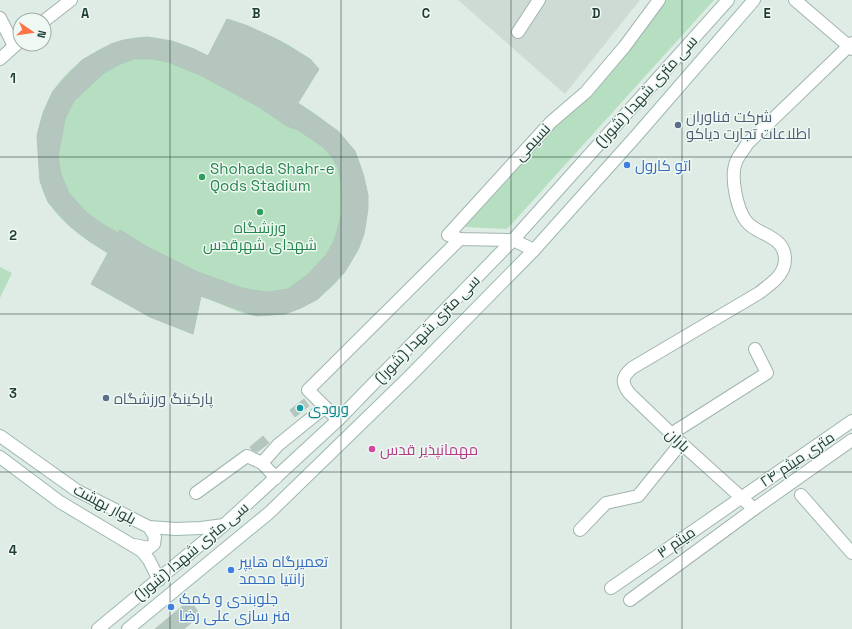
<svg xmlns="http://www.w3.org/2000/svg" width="852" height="629" viewBox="0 0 852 629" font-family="'Space Grotesk',Cairo,sans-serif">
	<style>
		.built { fill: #cddbd4 }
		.green { fill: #b5dfc0 }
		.building { fill: #b4c6be; stroke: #b1c6bd; fill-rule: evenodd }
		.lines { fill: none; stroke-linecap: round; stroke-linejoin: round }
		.street-casing { stroke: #a1b4ad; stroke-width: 14 }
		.secondary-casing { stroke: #9cb8ae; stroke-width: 14 }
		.street { stroke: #fff; stroke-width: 12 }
		.secondary { stroke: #fff; stroke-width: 12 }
		.grid { fill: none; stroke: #1e3d34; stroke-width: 1; stroke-opacity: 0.55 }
		.service-dot { fill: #5c6f8a; stroke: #eff8f3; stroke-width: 1.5 }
		.shop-dot { fill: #3f7fe0; stroke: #eff8f3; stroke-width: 1.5 }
		.leisure-dot { fill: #2e9e5b; stroke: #eff8f3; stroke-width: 1.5 }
		.culture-dot { fill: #0f9aa8; stroke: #eff8f3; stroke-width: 1.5 }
		.hotel-dot { fill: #d1479c; stroke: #eff8f3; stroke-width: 1.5 }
		.labels { text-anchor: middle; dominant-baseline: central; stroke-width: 3; stroke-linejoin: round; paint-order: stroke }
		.street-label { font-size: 15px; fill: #1e3d34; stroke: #eff8f3 }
		.service-label { font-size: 15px; fill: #4e5e75; stroke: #eff8f3; text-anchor: start }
		.shop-label { font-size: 15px; fill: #366cbe; stroke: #eff8f3; text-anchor: start }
		.leisure-label { font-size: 15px; fill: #27864d; stroke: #eff8f3; text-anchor: start }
		.culture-label { font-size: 15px; fill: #0d838f; stroke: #eff8f3; text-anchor: start }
		.hotel-label { font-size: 15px; fill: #b23c85; stroke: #eff8f3; text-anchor: start }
		.grid-label { font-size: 13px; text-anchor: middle; font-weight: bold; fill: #1e3d34; stroke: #eff8f3; stroke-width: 3; stroke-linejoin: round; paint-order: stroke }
	</style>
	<rect width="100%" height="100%" fill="#dfece6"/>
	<path class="built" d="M458,0H640L565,94Z"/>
	<g class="green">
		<path d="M666,0H714L507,229L465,227L545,134L654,16Z"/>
		<path d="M227,19C259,30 296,43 319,69L298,103C315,112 346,135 355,152C393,224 340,318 258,316C241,316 218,301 201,297L193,334L150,317L91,284L108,253C87,242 60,222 48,202C39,187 38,169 38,152C38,147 37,141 37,136C39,123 46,102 53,91C71,62 113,35 147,37C168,38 190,47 208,56Z"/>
		<path d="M0,267L12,273L0,298Z"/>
	</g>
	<g class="building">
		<path d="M227,19L248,26L280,41L310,59L319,69L298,103L338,131L355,151L364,178L368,195V209L364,234L358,250L344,273L318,299L301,308L285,314L256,316L201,296L193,334L150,317L91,284L108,253L88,240L70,226L48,202L40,181L37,136L43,113L53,91L82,60L111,44L124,40L147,37L172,41L194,49L208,56ZM134,59H152L168,62L200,75L259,107L287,126L298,130L323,147L332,157L338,168L341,182L342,213L334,241L326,255L307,275L288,289L269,292L252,290L239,287L198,272L146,246L120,230L118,233L101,223L86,212L69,193L61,174L58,157L65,119L74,101L90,86L104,73L118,65Z"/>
		<path d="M304,399L309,406L295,417L290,410Z"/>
		<path d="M263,436L269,443L257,452L252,450L250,447Z"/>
		<path d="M190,600L200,615L184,629H155Z"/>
	</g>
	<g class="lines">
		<g class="street-casing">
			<g id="street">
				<path d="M795,0L852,49"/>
				<path d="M0,18L14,46"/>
				<path d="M44,21L71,0"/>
				<path d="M518,32L539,0"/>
				<path d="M0,59L20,41"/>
				<path d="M513,240L460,239L448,235L551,122L586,92L625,46L659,0"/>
				<path d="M338,420L308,390L460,239"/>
				<path d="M671,434L767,373L755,349"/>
				<path d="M262,463L278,445L325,407"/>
				<path d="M196,493L247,456L262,463L276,478"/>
				<path d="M801,495L852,553"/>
				<path d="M754,509L681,443L629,393C621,382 622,377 632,368L759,293C765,288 771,284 776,279C789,266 788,247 772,238C763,232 753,230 746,221C737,209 730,177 736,162C738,156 744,150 747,144L852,43"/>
				<path d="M580,530L606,503L638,496L681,443"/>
				<path d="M611,588L852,421"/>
				<path d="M630,600L754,509L852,440"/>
			</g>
		</g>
		<g class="secondary-casing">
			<g id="secondary">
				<path d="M513,240L534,250"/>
				<path d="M0,436L76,490L149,527L176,529L201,528L224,525"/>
				<path d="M0,457L60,502L142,551L149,560L159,580"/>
				<path d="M134,545L149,548L154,544L155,537L149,527"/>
				<path d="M98,629L224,525L338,420L513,240L728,0"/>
				<path d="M128,629L270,512L409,377L534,250L637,135L754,0"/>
			</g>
		</g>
		<use href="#street" class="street"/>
		<use href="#secondary" class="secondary"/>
	</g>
	<path class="grid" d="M170,0V629M341,0V629M511,0V629M682,0V629M0,157H852M0,314H852M0,472H852"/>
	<g class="service-dot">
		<circle cx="678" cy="125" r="4"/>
		<circle cx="106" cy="398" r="4"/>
	</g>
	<g class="shop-dot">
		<circle cx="627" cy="165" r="4"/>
		<circle cx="231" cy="570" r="4"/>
		<circle cx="171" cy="607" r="4"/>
	</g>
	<g class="leisure-dot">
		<circle cx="202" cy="177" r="4"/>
		<circle cx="260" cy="212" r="4"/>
	</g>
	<circle class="culture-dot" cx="300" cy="408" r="4"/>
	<circle class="hotel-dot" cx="372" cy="449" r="4"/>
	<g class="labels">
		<g class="street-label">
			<text transform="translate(646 91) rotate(-48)">سی متری شهدا (شورا)</text>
			<text transform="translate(532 142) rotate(-47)">نسیمی</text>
			<text transform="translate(427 329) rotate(-46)">سی متری شهدا (شورا)</text>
			<text transform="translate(678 440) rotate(43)">باران</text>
			<text transform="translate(797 459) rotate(-34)">۲۴ متری میثم</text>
			<text transform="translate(105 504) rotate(28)">بلوار بهشت</text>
			<text transform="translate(676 542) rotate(-35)">میثم ۳</text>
			<text transform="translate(191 551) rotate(-40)">سی متری شهدا (شورا)</text>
		</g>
		<g class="service-label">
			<text x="686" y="116">شرکت فناوران<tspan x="686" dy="17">اطلاعات تجارت دیاکو</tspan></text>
			<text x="114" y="398">پارکینگ ورزشگاه</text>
		</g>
		<g class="shop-label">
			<text x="635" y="165">اتو کارول</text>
			<text x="239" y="561">تعمیرگاه هایپر<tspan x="239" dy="17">زانتیا محمد</tspan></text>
			<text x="179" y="598">جلوبندی و کمک<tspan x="179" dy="17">فنر سازی علی رضا</tspan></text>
		</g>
		<g class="leisure-label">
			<text x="210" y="168">Shohada Shahr-e<tspan x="210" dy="17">Qods Stadium</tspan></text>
			<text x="260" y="227" text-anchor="middle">ورزشگاه<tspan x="260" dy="17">شهدای شهرقدس</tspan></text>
		</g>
		<g class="culture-label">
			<text x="308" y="408">ورودی</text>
		</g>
		<g class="hotel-label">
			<text x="380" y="449">مهمانپذیر قدس</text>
		</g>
	</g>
	<g class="grid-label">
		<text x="85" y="18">A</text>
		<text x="256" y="18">B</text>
		<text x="426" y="18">C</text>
		<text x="596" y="18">D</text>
		<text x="767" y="18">E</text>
		<text x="13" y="83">1</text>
		<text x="13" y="240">2</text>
		<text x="13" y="398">3</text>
		<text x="13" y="555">4</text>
	</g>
	<g transform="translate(32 32) rotate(103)"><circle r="19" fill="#eff8f3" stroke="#9bada7"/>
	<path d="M0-3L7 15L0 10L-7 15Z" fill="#fe734a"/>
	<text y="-6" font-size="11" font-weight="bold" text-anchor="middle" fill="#1e3d34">N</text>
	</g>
</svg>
